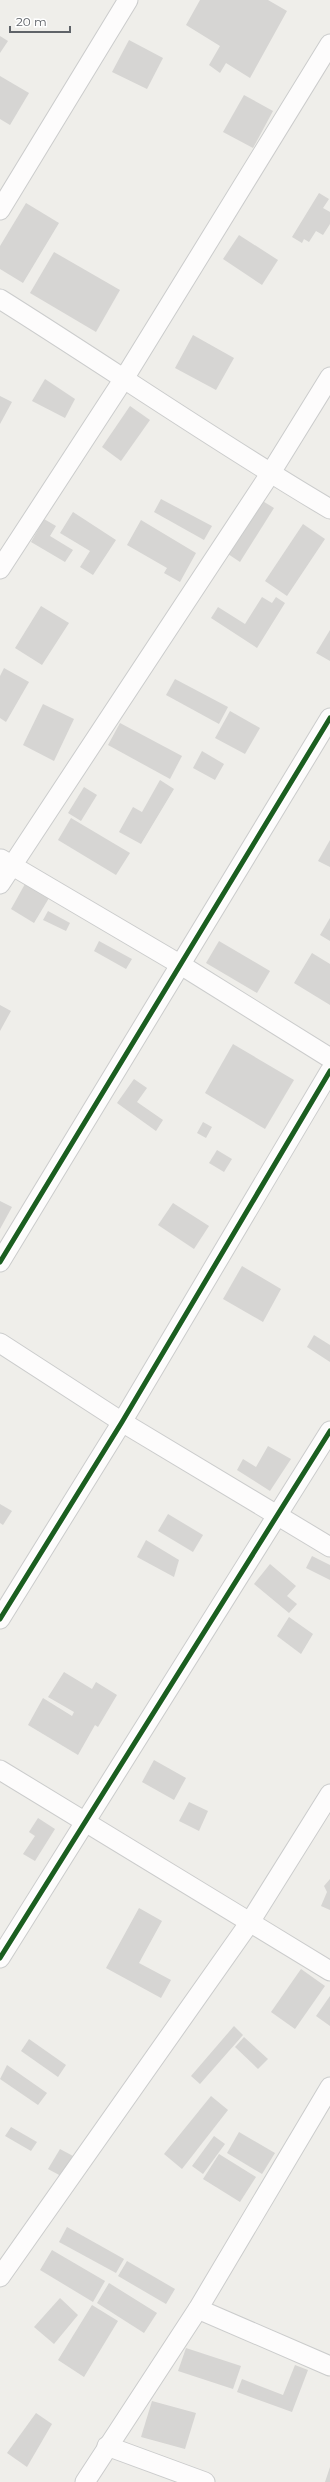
<svg xmlns="http://www.w3.org/2000/svg" width="330" height="2482" viewBox="0 0 330 2482" font-family="Montserrat,sans-serif">
	<style>
		.building { fill: #d6d5d3 }
		.lines { fill: none; stroke-linecap: round; stroke-linejoin: round }
		.street-casing { stroke: #cbcccc; stroke-width: 21 }
		.street { stroke: #fdfcfc; stroke-width: 19 }
		.cycleway-casing { stroke: #fff; stroke-width: 8 }
		.cycleway { stroke: #1b5e20; stroke-width: 5 }
	</style>
	<rect width="100%" height="100%" fill="#efeeea"/>
	<g class="building">
		<path d="M200,0H268L287,11L250,78L226,63L220,73L209,65L220,46L186,25Z"/>
		<path d="M0,36L8,41L0,53Z"/>
		<path d="M129,40L163,58L147,89L112,72Z"/>
		<path d="M0,76L29,93L10,125L0,119Z"/>
		<path d="M244,95L273,111L253,148L223,132Z"/>
		<path d="M319,193L329,199L323,208L330,212V224L323,235L316,231L309,242L304,239L302,243L292,237Z"/>
		<path d="M26,203L59,223L23,283L0,269V246Z"/>
		<path d="M239,235L278,260L262,285L223,259Z"/>
		<path d="M54,252L120,290L96,332L30,293Z"/>
		<path d="M193,335L234,358L216,390L175,368Z"/>
		<path d="M45,379L75,399L65,418L32,401Z"/>
		<path d="M0,396L12,402L0,424Z"/>
		<path d="M130,406L150,420L121,461L102,447Z"/>
		<path d="M161,499L212,526L204,540L154,512Z"/>
		<path d="M261,500L274,508L240,562L228,554Z"/>
		<path d="M73,512L116,540L93,575L80,567L90,551L60,533Z"/>
		<path d="M44,519L56,526L50,536L73,550L65,562L31,542Z"/>
		<path d="M141,520L196,553L180,582L164,573L167,568L127,545Z"/>
		<path d="M303,524L325,539L287,596L265,581Z"/>
		<path d="M262,597L272,603L276,597L285,603L257,648L211,618L218,607L245,624Z"/>
		<path d="M41,606L69,623L42,665L15,648Z"/>
		<path d="M330,630V661L316,653Z"/>
		<path d="M4,668L29,682L6,722L0,718V676Z"/>
		<path d="M175,679L228,707L219,724L166,695Z"/>
		<path d="M43,704L74,719L54,761L23,745Z"/>
		<path d="M230,711L260,728L245,754L215,738Z"/>
		<path d="M120,723L182,756L170,779L108,745Z"/>
		<path d="M202,751L224,764L215,780L193,768Z"/>
		<path d="M160,780L174,789L141,844L119,832L133,807L142,812Z"/>
		<path d="M84,787L97,795L81,821L68,813Z"/>
		<path d="M71,818L130,853L116,875L58,840Z"/>
		<path d="M330,840V867L318,861Z"/>
		<path d="M25,884L49,898L34,923L11,909Z"/>
		<path d="M48,911L70,923L66,931L43,920Z"/>
		<path d="M330,918V941L320,935Z"/>
		<path d="M99,941L132,959L126,969L94,951Z"/>
		<path d="M219,941L270,971L257,993L206,963Z"/>
		<path d="M312,953L330,964V1005L294,983Z"/>
		<path d="M0,1005L11,1011L0,1031Z"/>
		<path d="M233,1044L294,1080L265,1129L205,1093Z"/>
		<path d="M134,1079L147,1088L137,1102L163,1120L156,1131L117,1103Z"/>
		<path d="M203,1122L212,1127L206,1138L197,1133Z"/>
		<path d="M217,1150L232,1159L224,1172L209,1163Z"/>
		<path d="M0,1201L12,1207L0,1229Z"/>
		<path d="M173,1203L209,1226L194,1249L158,1225Z"/>
		<path d="M242,1266L281,1289L263,1322L223,1299Z"/>
		<path d="M314,1335L330,1345V1362L307,1347Z"/>
		<path d="M268,1446L291,1459L270,1491L237,1470L243,1459L256,1467Z"/>
		<path d="M0,1504L12,1511L3,1525L0,1523Z"/>
		<path d="M168,1514L203,1535L193,1552L158,1531Z"/>
		<path d="M146,1540L179,1560L174,1577L137,1557Z"/>
		<path d="M312,1556L330,1565V1580L306,1568Z"/>
		<path d="M270,1564L296,1586L287,1596L297,1604L289,1613L254,1584Z"/>
		<path d="M289,1617L313,1634L301,1654L277,1636Z"/>
		<path d="M64,1672L92,1689L96,1682L117,1695L98,1727L95,1725L78,1755L28,1725L43,1698L72,1716L74,1712L48,1697Z"/>
		<path d="M154,1760L186,1778L174,1800L142,1782Z"/>
		<path d="M189,1802L208,1811L199,1831L179,1821Z"/>
		<path d="M38,1818L55,1829L35,1861L23,1854L35,1836L29,1832Z"/>
		<path d="M330,1879V1910L321,1906L327,1892L324,1886Z"/>
		<path d="M139,1908L162,1921L139,1963L171,1980L161,1998L106,1968Z"/>
		<path d="M301,1969L325,1986L295,2029L271,2012Z"/>
		<path d="M330,1996V2026L316,2016Z"/>
		<path d="M234,2026L243,2035L200,2084L191,2076Z"/>
		<path d="M244,2037L268,2059L258,2069L235,2047Z"/>
		<path d="M29,2039L66,2065L58,2077L21,2051Z"/>
		<path d="M7,2065L47,2093L38,2105L0,2079Z"/>
		<path d="M211,2096L228,2110L182,2169L164,2154Z"/>
		<path d="M11,2127L37,2142L31,2151L5,2136Z"/>
		<path d="M239,2132L275,2153L262,2174L227,2153Z"/>
		<path d="M214,2136L225,2144L203,2174L192,2166Z"/>
		<path d="M60,2149L73,2156L61,2176L48,2169Z"/>
		<path d="M219,2154L256,2177L240,2202L203,2179Z"/>
		<path d="M67,2227L124,2259L116,2273L59,2242Z"/>
		<path d="M52,2250L105,2281L93,2302L40,2270Z"/>
		<path d="M127,2261L175,2289L166,2304L118,2276Z"/>
		<path d="M109,2283L157,2313L144,2333L97,2303Z"/>
		<path d="M60,2298L78,2315L54,2344L34,2327Z"/>
		<path d="M92,2305L118,2321L84,2377L58,2360Z"/>
		<path d="M186,2348L241,2366L233,2389L178,2371Z"/>
		<path d="M295,2365L308,2370L292,2412L237,2392L242,2379L283,2395Z"/>
		<path d="M152,2401L196,2413L185,2449L141,2437Z"/>
		<path d="M36,2413L52,2424L27,2467L7,2453Z"/>
		<path d="M330,2467V2482H325Z"/>
	</g>
	<g class="lines">
		<g class="street-casing">
			<g id="street">
				<path d="M0,210L128,0"/>
				<path d="M0,299C110,368 218,443 330,509"/>
				<path d="M0,569L125,377L330,44"/>
				<path d="M1,859L181,965L330,1058"/>
				<path d="M0,884L270,474L330,377"/>
				<path d="M0,1262L330,718"/>
				<path d="M0,1343L122,1422L330,1547"/>
				<path d="M0,1619L122,1422L330,1071"/>
				<path d="M0,1770L330,1971"/>
				<path d="M0,1958L330,1431"/>
				<path d="M0,2277L250,1922L330,1794"/>
				<path d="M198,2309L330,2366"/>
				<path d="M107,2446L205,2482"/>
				<path d="M85,2482L198,2309L330,2087"/>
			</g>
		</g>
		<use href="#street" class="street"/>
		<g class="cycleway-casing">
			<g id="cycleway">
				<path d="M0,1262L330,718"/>
				<path d="M0,1619L122,1422L330,1071"/>
				<path d="M0,1958L330,1431"/>
			</g>
		</g>
		<use href="#cycleway" class="cycleway"/>
	</g>
	<path d="M10 26v6h60v-6" fill="none" stroke="#5f6368" stroke-width="2"/>
	<text x="16" y="26" font-size="12" fill="#5f6368" stroke="#ffffff" stroke-width="3" paint-order="stroke">20 m</text>
</svg>
